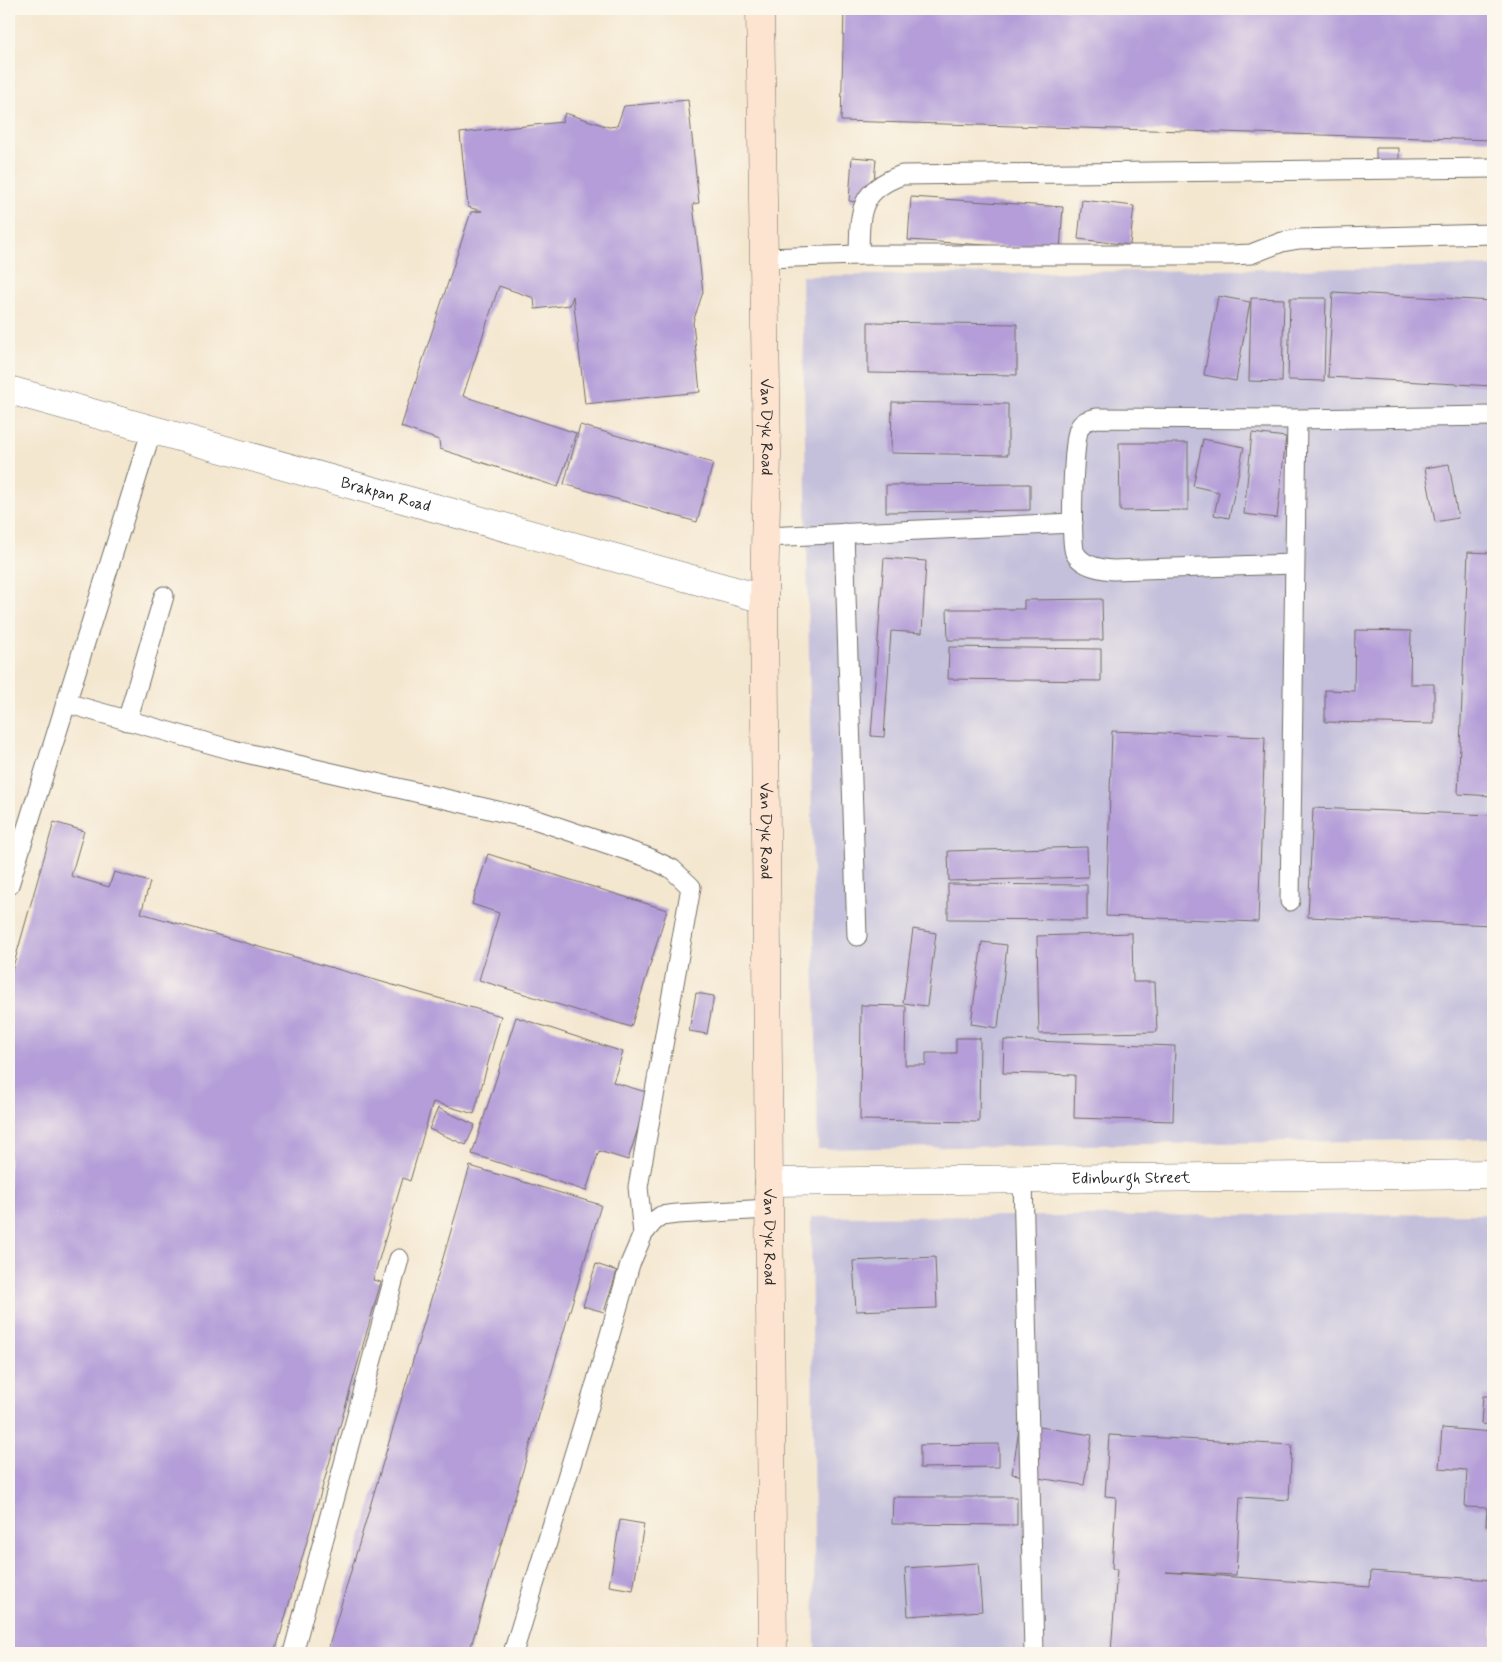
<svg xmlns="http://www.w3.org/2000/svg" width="1502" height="1662" viewBox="0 0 1502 1662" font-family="Mynerve,sans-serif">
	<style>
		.industrial { fill: #c4c0db }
		.building { fill: #b49dd8 }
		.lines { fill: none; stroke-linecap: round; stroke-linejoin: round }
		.lane-casing { stroke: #716d65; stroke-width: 21 }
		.street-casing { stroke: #716d65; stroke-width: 29 }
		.secondary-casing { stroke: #716d65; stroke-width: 29 }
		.lane { stroke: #fff; stroke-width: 19 }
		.street { stroke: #fff; stroke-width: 28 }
		.secondary { stroke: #fde4d1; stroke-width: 28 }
		.labels { text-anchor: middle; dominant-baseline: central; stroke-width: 4; stroke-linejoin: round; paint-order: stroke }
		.street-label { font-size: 16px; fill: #2b2b2b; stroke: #fbf7ec }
	</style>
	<rect width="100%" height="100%" fill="#fbf7ec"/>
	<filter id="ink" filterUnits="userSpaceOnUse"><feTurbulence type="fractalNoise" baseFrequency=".02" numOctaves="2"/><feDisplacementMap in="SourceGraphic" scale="10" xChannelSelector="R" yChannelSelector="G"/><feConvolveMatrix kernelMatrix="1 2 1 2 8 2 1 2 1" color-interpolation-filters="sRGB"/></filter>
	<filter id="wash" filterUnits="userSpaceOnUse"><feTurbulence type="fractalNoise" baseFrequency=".0096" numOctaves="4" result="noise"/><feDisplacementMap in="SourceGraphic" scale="20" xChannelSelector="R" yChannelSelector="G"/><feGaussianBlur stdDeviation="1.12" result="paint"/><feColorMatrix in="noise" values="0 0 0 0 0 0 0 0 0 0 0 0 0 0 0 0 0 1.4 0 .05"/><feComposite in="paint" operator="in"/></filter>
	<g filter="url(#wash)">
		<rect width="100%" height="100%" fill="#f4e7d0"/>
		<g class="industrial">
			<path d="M1493,266V1139L818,1149L802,276Z"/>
			<path d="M1493,1214V1653H815L811,1217Z"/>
		</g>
		<g id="blocks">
			<g class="building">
				<path d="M844,9L894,10V9H1493V140L841,121Z"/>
				<path d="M688,100L699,203L693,204L703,292L693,322L700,392L585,404L573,296L570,305L535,309L534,298L499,286L463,396L576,433L558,487L440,449L439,440L401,427L471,212L482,211L468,207L460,133L562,122L565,113L609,127L617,126L624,106Z"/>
				<path d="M1376,148H1399V161L1376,160Z"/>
				<path d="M852,157L876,159L872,203L849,201Z"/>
				<path d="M911,197L1063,207L1060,250L908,240Z"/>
				<path d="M1082,200L1134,206L1130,245L1078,239Z"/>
				<path d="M1333,292L1493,301V386L1328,377Z"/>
				<path d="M1218,296L1250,302L1236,381L1204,375Z"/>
				<path d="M1251,298L1284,299L1282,382L1249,381Z"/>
				<path d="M1290,298H1326L1324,381L1288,380Z"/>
				<path d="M868,322L1017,324V375L868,373Z"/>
				<path d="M892,402L1008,404V455L891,453Z"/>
				<path d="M580,425L713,463L697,522L564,484Z"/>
				<path d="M1252,433L1286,437L1277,518L1244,514Z"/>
				<path d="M1203,439L1244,447L1229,518L1214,515L1219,492L1193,486Z"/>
				<path d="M1119,443H1188V510L1120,511Z"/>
				<path d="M1449,464L1458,518L1435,522L1425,468Z"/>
				<path d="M1030,484V510L886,512V485Z"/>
				<path d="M1468,552L1493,553V796L1458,794Z"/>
				<path d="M884,558L926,561L922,633L891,631L884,737L871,736Z"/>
				<path d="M1102,599L1103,640H948L947,609H1024V600Z"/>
				<path d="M1355,630L1411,631L1410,684H1434V724L1325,722V690L1354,691Z"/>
				<path d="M949,647L1101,649V681L948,679Z"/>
				<path d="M1112,731L1265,737L1258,922L1106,916Z"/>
				<path d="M1313,808L1493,815V925L1308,917Z"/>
				<path d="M54,822L84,831L71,876L109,887L114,872L150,882L141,913L501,1016L474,1114L433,1102L410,1181L403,1178L373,1280L381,1282L275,1653H9V981Z"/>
				<path d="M1087,847L1088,877L949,881L948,851Z"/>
				<path d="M488,854L667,910L631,1027L479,980L499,913L472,904Z"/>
				<path d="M948,884L1087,885V920L948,919Z"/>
				<path d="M913,929L936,933L927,1006L903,1003Z"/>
				<path d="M1132,933L1133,982H1155L1157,1032L1039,1034L1037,936Z"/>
				<path d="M982,942L1007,945L998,1028L971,1024Z"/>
				<path d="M696,993L714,996L707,1034L689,1031Z"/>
				<path d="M861,1005L906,1006L905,1065H926V1053H956V1038H980L979,1122L860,1120Z"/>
				<path d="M516,1017L623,1052L613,1082L649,1093L628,1160L599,1151L586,1191L472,1154Z"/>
				<path d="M1004,1040L1175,1046L1173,1121L1074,1118L1075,1075L1003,1073Z"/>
				<path d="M438,1108L475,1125L466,1145L429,1129Z"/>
				<path d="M470,1166L601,1205L469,1653H327Z"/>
				<path d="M935,1257L937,1308L856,1311L853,1261Z"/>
				<path d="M596,1264L617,1271L604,1312L583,1306Z"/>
				<path d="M1483,1396H1493V1425L1481,1424Z"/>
				<path d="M1020,1424L1092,1435L1084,1485L1012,1474Z"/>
				<path d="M1442,1428L1493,1432V1526L1486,1525L1487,1508L1465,1507L1467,1470L1439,1468Z"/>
				<path d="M1109,1435L1292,1445L1289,1500L1240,1497L1236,1575L1166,1572L1370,1587L1371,1571L1493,1580V1653H1111L1117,1569H1112L1116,1497L1105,1496Z"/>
				<path d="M999,1444V1467L920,1468V1445Z"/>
				<path d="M893,1497H1017V1525L892,1524Z"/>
				<path d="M620,1520L644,1524L633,1590L609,1586Z"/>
				<path d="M978,1563L982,1611L908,1616L905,1568Z"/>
			</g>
		</g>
	</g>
	<g filter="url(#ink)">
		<use href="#blocks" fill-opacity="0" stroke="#716d65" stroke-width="1"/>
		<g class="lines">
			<g class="lane-casing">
				<g id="lane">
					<path d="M859,255C860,214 857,191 902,175L1493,168"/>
					<path d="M764,258L859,255H1231L1251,254L1282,242L1299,239L1493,234"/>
					<path d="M844,533L857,936"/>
					<path d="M766,537L1073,523"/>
					<path d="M1294,564L1113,570C1100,569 1082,566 1075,553C1070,543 1073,441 1079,429C1082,421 1089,420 1097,418L1297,419L1493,416"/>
					<path d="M66,703L233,750L537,820L647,857L672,869L691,887L638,1187L643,1234"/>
					<path d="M127,721L164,596"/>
					<path d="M9,885L152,429"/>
					<path d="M1290,901L1297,419"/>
					<path d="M1023,1179L1034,1653"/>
					<path d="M293,1653L399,1259"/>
					<path d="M513,1653L597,1380L630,1264L643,1234L653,1222L661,1216L677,1214L769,1209"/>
				</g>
			</g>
			<g class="street-casing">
				<g id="street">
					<path id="s1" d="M9,390L764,599"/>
					<path id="s2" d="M769,1182L1493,1174"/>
				</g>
			</g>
			<g class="secondary-casing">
				<g id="secondary">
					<path id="s3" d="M760,9L767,454L764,599L773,1653"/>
				</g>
			</g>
			<use href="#lane" class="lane"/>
			<use href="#street" class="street"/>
			<use href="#secondary" class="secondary"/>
		</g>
	</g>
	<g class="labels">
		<g class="street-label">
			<text stroke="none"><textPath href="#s3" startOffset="418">Van Dyk Road</textPath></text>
			<text stroke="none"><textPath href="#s1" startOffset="391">Brakpan Road</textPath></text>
			<text stroke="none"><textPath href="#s3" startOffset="822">Van Dyk Road</textPath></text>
			<text stroke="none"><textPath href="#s2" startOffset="362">Edinburgh Street</textPath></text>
			<text stroke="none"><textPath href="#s3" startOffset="1228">Van Dyk Road</textPath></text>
		</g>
	</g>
	<rect width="1502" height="1662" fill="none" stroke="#fbf7ec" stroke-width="30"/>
</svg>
